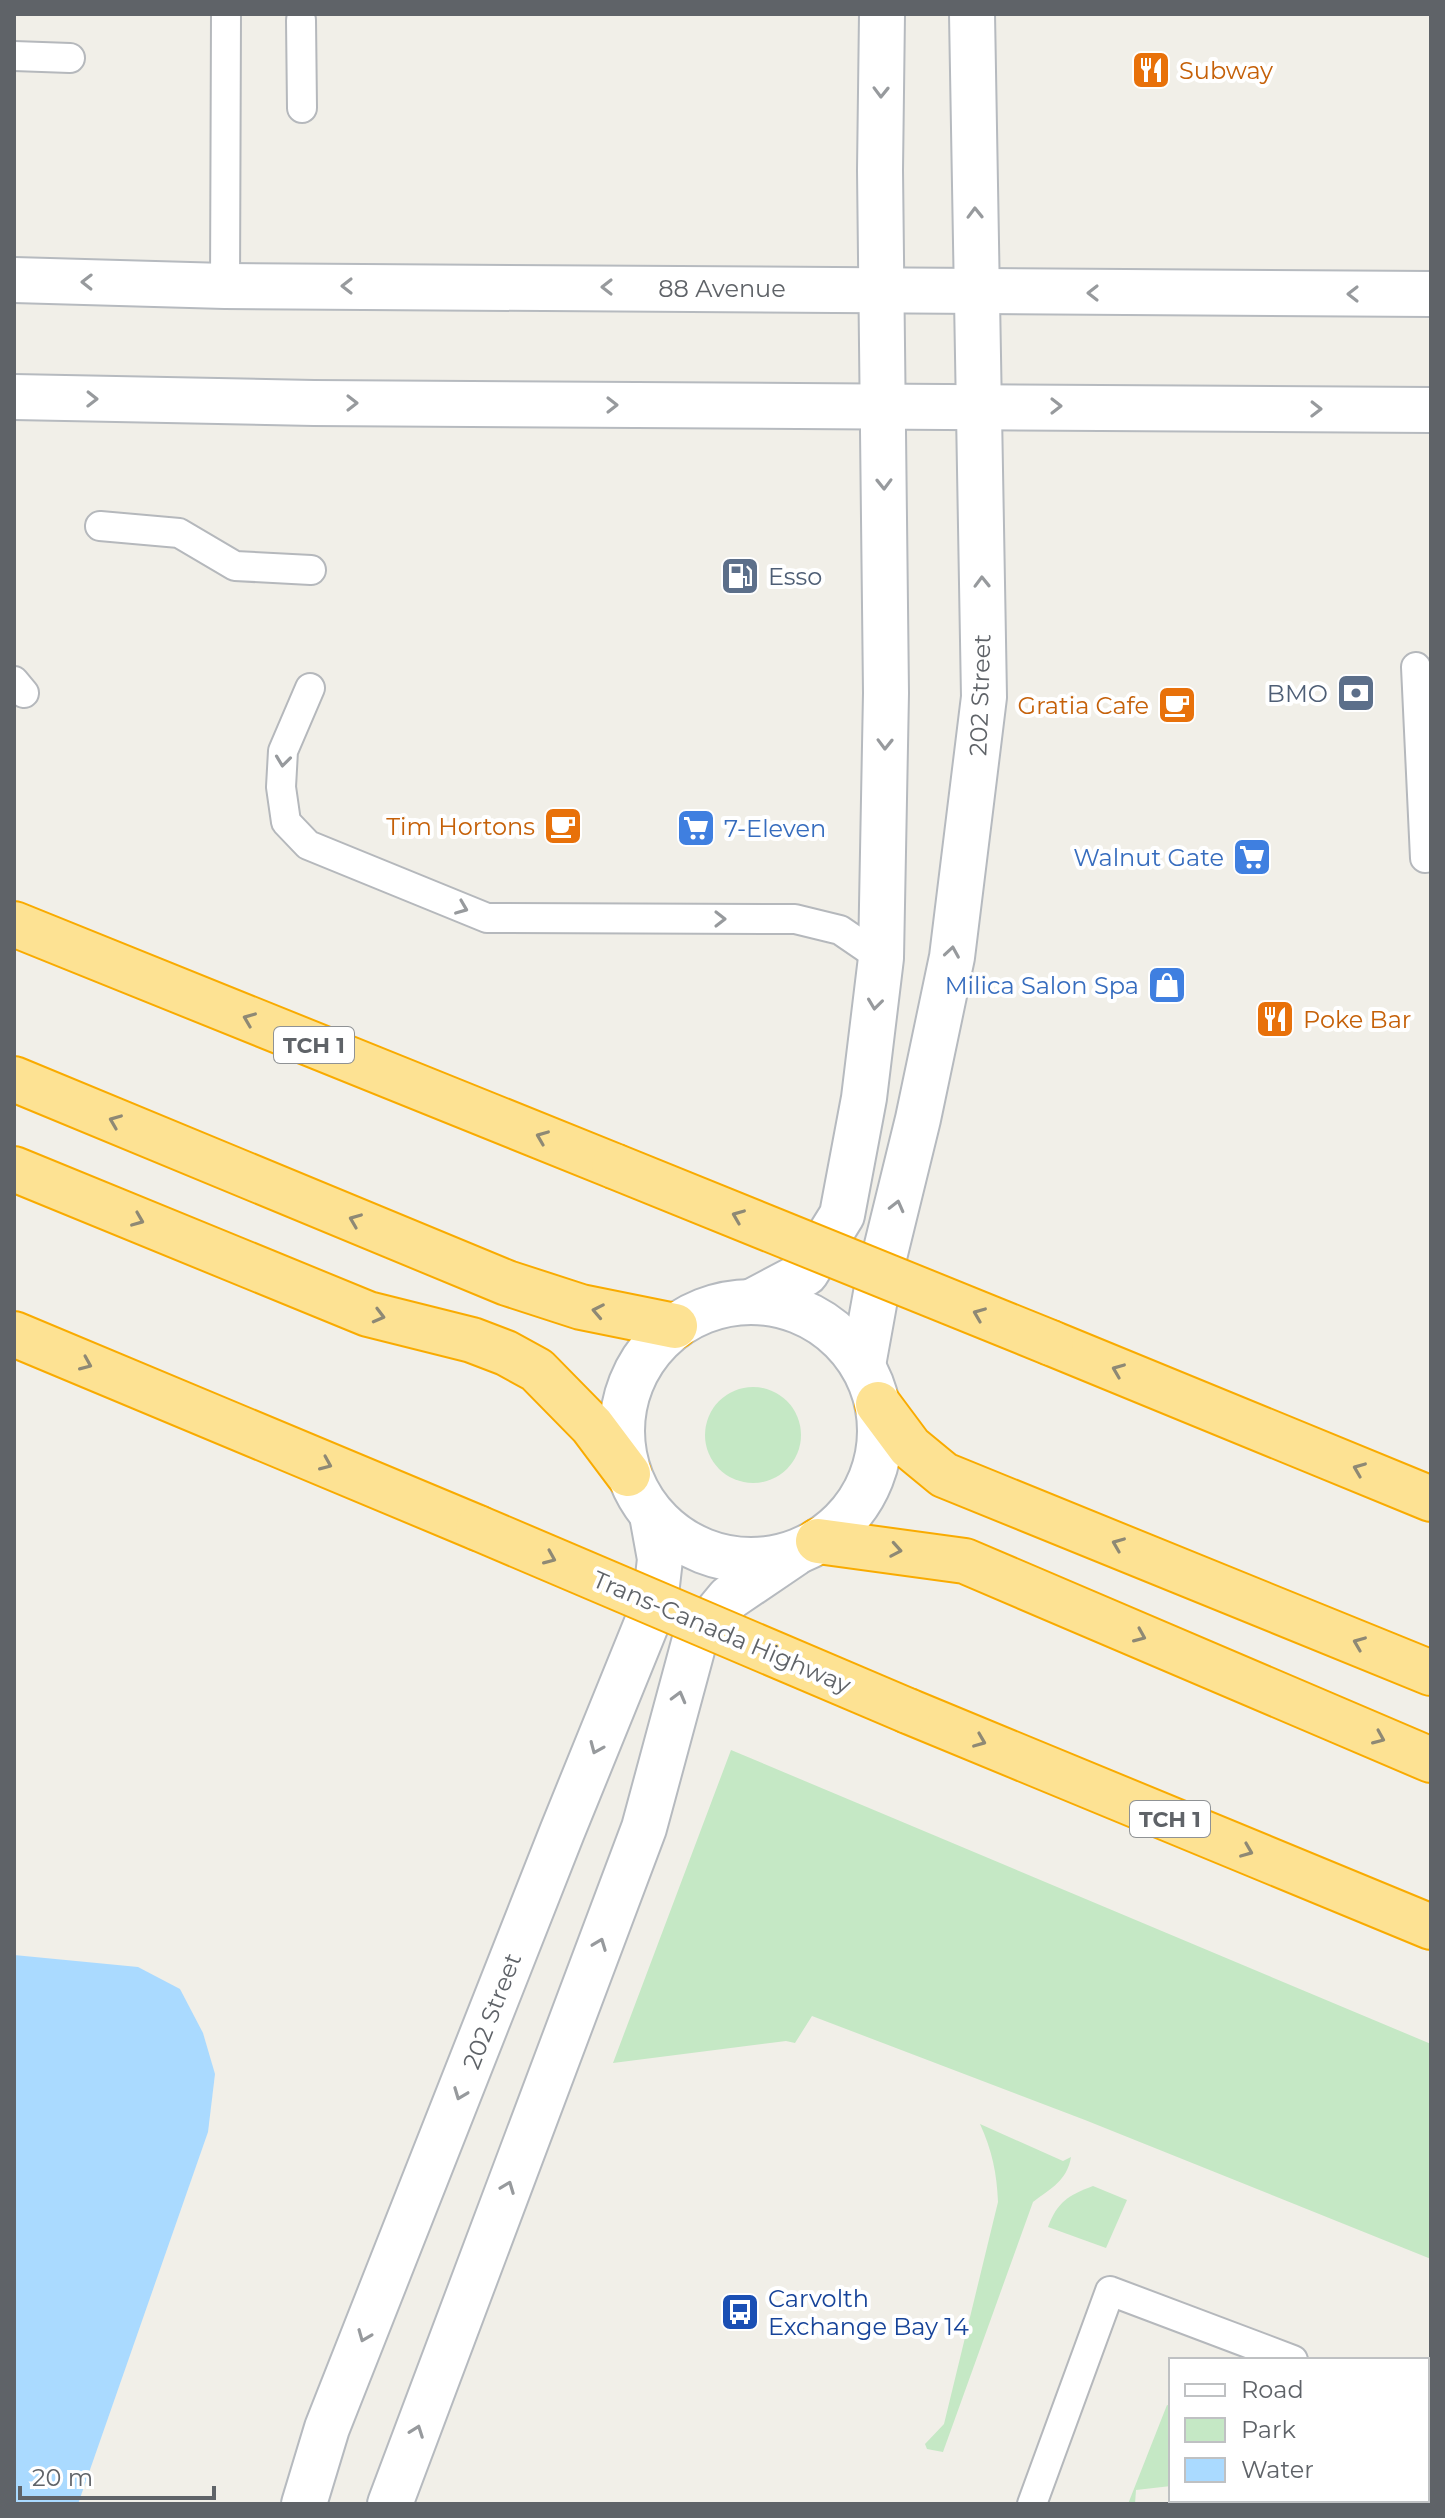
<svg xmlns="http://www.w3.org/2000/svg" width="1445" height="2518" viewBox="0 0 1445 2518" font-family="Montserrat,sans-serif">
	<style>
		.green { fill: #c5e8c5 }
		.water { fill: #aadaff }
		.lines { fill: none; stroke-linecap: round; stroke-linejoin: round }
		.lane-casing { stroke: #b5b8bc; stroke-width: 32 }
		.secondary-casing { stroke: #b6babf; stroke-width: 48 }
		.highway-casing { stroke: #f9ab00; stroke-width: 48 }
		.lane { stroke: #fff; stroke-width: 28 }
		.secondary { stroke: #fff; stroke-width: 44 }
		.highway { stroke: #fde293; stroke-width: 44 }
		.highway-bridge-casing { stroke: #f9ab00; stroke-width: 48; stroke-linecap: butt }
		.highway-bridge { stroke: #fde293; stroke-width: 44 }
		.oneway { stroke: #979a9d }
		.oneway2 { stroke: #8e8975 }
		.labels { text-anchor: middle; dominant-baseline: central; stroke-width: 8; stroke-linejoin: round; paint-order: stroke }
		.shield { fill: #fff; stroke: #8f9295; stroke-width: 2 }
		.shield-label { font-size: 22px; font-weight: bold; fill: #5f6368 }
		.food-label { font-size: 24px; fill: #c56008; stroke: #fff; text-anchor: start }
		.street-label { font-size: 24px; fill: #5f6368; stroke: #fff }
		.service-label { font-size: 24px; fill: #4e5e75; stroke: #fff; text-anchor: start }
		.shop-label { font-size: 24px; fill: #366cbe; stroke: #fff; text-anchor: end }
		.transit-label { font-size: 24px; fill: #164399; stroke: #fff; text-anchor: start }
	</style>
	<rect width="100%" height="100%" fill="#f1efe8"/>
	<g class="green">
		<circle cx="753" cy="1435" r="48"/>
		<path d="M731,1750L1431,2044V2259L1085,2120L812,2016L795,2043L786,2041L613,2063Z"/>
		<path d="M980,2124L1063,2161L1071,2157C1067,2181 1051,2188 1033,2202L943,2452L927,2449L925,2444L944,2424L998,2202C997,2174 992,2150 980,2124Z"/>
		<path d="M1093,2186L1127,2200L1106,2248L1048,2227C1057,2202 1069,2195 1093,2186Z"/>
		<path d="M1167,2405L1171,2406V2486L1136,2490L1135,2504H1128Z"/>
	</g>
	<path class="water" d="M14,1955L138,1967L180,1989L203,2033L215,2074L208,2132L78,2504H14Z"/>
	<g class="lines">
		<g class="lane-casing">
			<g id="lane">
				<path d="M301,20L302,108"/>
				<path d="M14,56L70,58"/>
				<path d="M225,286L226,14"/>
				<path d="M100,526L179,533L235,566L311,570"/>
				<path d="M1416,667L1425,858"/>
				<path d="M14,681L24,693"/>
				<path d="M310,688L283,751L281,787L286,822L308,845L487,918L795,919L840,930L881,958"/>
				<path d="M1427,2411L1431,2412"/>
				<path d="M1032,2504L1110,2291L1293,2360"/>
			</g>
		</g>
		<g class="secondary-casing">
			<g id="secondary">
				<path d="M14,280L225,286L1431,294"/>
				<path d="M14,397L314,403L1431,410"/>
				<path d="M753,1301L806,1273L842,1215L864,1098L881,958L886,693L880,170L882,14"/>
				<circle cx="751" cy="1431" r="129"/>
				<path d="M863,1365L878,1282L918,1119L952,957L984,697L972,14"/>
				<path d="M304,2504L327,2428L562,1832L655,1603L660,1559L652,1515"/>
				<path d="M390,2504L644,1828L695,1639L729,1598L794,1554"/>
			</g>
		</g>
		<g class="highway-casing">
			<g id="highway">
				<path d="M14,924L614,1166"/>
				<path d="M14,1079L507,1283L581,1307L675,1326"/>
				<path d="M14,1169L368,1314L472,1340L506,1353L537,1370L592,1426L628,1474"/>
				<path d="M14,1334L478,1528"/>
				<path d="M1051,1343L1431,1499"/>
				<path d="M878,1404L910,1447L944,1475L1431,1673"/>
				<path d="M818,1541L965,1561L1431,1760"/>
				<path d="M908,1711L1431,1927"/>
			</g>
		</g>
		<use href="#lane" class="lane"/>
		<use href="#secondary" class="secondary"/>
		<use href="#highway" class="highway"/>
		<g class="highway-bridge-casing">
			<g id="highway-bridge">
				<path d="M614,1166L1051,1343"/>
				<path d="M478,1528L908,1711"/>
			</g>
		</g>
		<use href="#highway-bridge" class="highway-bridge"/>
	</g>
	<defs><path id="oneway-chevron" d="M-2-3.5L2.5 0L-2 3.5" fill="none" stroke-width="1.6" stroke-linecap="round" stroke-linejoin="round" transform="scale(2)"/></defs>
	<g class="oneway">
		<use href="#oneway-chevron" transform="translate(881 92) rotate(91)"/>
		<use href="#oneway-chevron" transform="translate(975 213) rotate(-91)"/>
		<use href="#oneway-chevron" transform="translate(87 282) rotate(-179)"/>
		<use href="#oneway-chevron" transform="translate(347 286) rotate(-180)"/>
		<use href="#oneway-chevron" transform="translate(607 287) rotate(-180)"/>
		<use href="#oneway-chevron" transform="translate(1093 293) rotate(180)"/>
		<use href="#oneway-chevron" transform="translate(1353 294) rotate(-180)"/>
		<use href="#oneway-chevron" transform="translate(92 399) rotate(1)"/>
		<use href="#oneway-chevron" transform="translate(352 403)"/>
		<use href="#oneway-chevron" transform="translate(612 405)"/>
		<use href="#oneway-chevron" transform="translate(1056 406)"/>
		<use href="#oneway-chevron" transform="translate(1316 409) rotate(1)"/>
		<use href="#oneway-chevron" transform="translate(884 484) rotate(89)"/>
		<use href="#oneway-chevron" transform="translate(982 582) rotate(-91)"/>
		<use href="#oneway-chevron" transform="translate(885 744) rotate(91)"/>
		<use href="#oneway-chevron" transform="translate(283 761) rotate(97)"/>
		<use href="#oneway-chevron" transform="translate(462 908) rotate(22)"/>
		<use href="#oneway-chevron" transform="translate(720 919)"/>
		<use href="#oneway-chevron" transform="translate(952 952) rotate(-81)"/>
		<use href="#oneway-chevron" transform="translate(875 1004) rotate(97)"/>
		<use href="#oneway-chevron" transform="translate(897 1206) rotate(-76)"/>
		<use href="#oneway-chevron" transform="translate(679 1697) rotate(-75)"/>
		<use href="#oneway-chevron" transform="translate(596 1748) rotate(113)"/>
		<use href="#oneway-chevron" transform="translate(600 1944) rotate(-69)"/>
		<use href="#oneway-chevron" transform="translate(460 2094) rotate(111)"/>
		<use href="#oneway-chevron" transform="translate(508 2187) rotate(-69)"/>
		<use href="#oneway-chevron" transform="translate(364 2336) rotate(112)"/>
		<use href="#oneway-chevron" transform="translate(417 2431) rotate(-70)"/>
	</g>
	<g class="oneway2">
		<use href="#oneway-chevron" transform="translate(249 1019) rotate(-158)"/>
		<use href="#oneway-chevron" transform="translate(115 1121) rotate(-158)"/>
		<use href="#oneway-chevron" transform="translate(542 1137) rotate(-158)"/>
		<use href="#oneway-chevron" transform="translate(738 1216) rotate(-158)"/>
		<use href="#oneway-chevron" transform="translate(138 1220) rotate(22)"/>
		<use href="#oneway-chevron" transform="translate(355 1220) rotate(-158)"/>
		<use href="#oneway-chevron" transform="translate(598 1311) rotate(-169)"/>
		<use href="#oneway-chevron" transform="translate(979 1314) rotate(-158)"/>
		<use href="#oneway-chevron" transform="translate(379 1316) rotate(15)"/>
		<use href="#oneway-chevron" transform="translate(86 1364) rotate(23)"/>
		<use href="#oneway-chevron" transform="translate(1118 1370) rotate(-158)"/>
		<use href="#oneway-chevron" transform="translate(326 1464) rotate(23)"/>
		<use href="#oneway-chevron" transform="translate(1359 1469) rotate(-158)"/>
		<use href="#oneway-chevron" transform="translate(1118 1544) rotate(-158)"/>
		<use href="#oneway-chevron" transform="translate(896 1550) rotate(10)"/>
		<use href="#oneway-chevron" transform="translate(550 1558) rotate(23)"/>
		<use href="#oneway-chevron" transform="translate(1140 1636) rotate(23)"/>
		<use href="#oneway-chevron" transform="translate(1359 1643) rotate(-158)"/>
		<use href="#oneway-chevron" transform="translate(1379 1738) rotate(23)"/>
		<use href="#oneway-chevron" transform="translate(980 1741) rotate(22)"/>
		<use href="#oneway-chevron" transform="translate(1247 1851) rotate(22)"/>
	</g>
	<defs>
		<g id="restaurant-square" transform="scale(2)"><rect x="-9" y="-9" width="18" height="18" rx="4" fill="#e8710a" stroke="#fff"/><path d="M-5-6h1v4h1v-4h1v4h1v-4h1v5L-1.5 .5V6h-2V.5L-5-1ZM5-6V6H3V1.5H1.5Q1.5-4 5-6Z" fill="#fff"/></g>
		<g id="fuel-square" transform="scale(2)"><rect x="-9" y="-9" width="18" height="18" rx="4" fill="#5c6f8a" stroke="#fff"/><path d="M-5.5-6h7V0h2V4h1.3V-2.5L3-4.5l.8-.8L6-3V5H2.5V1h-1V6h-7ZM-4.2-4.7v3.2H.2V-4.7Z" fill="#fff"/></g>
		<g id="bank-square" transform="scale(2)"><rect x="-9" y="-9" width="18" height="18" rx="4" fill="#5c6f8a" stroke="#fff"/><path d="M-6-4H6V4H-6ZM0-2.3a2.3 2.3 0 1 0 0 4.6a2.3 2.3 0 1 0 0-4.6Z" fill="#fff"/></g>
		<g id="cafe-square" transform="scale(2)"><rect x="-9" y="-9" width="18" height="18" rx="4" fill="#e8710a" stroke="#fff"/><path d="M-5.5-4.5H6V0H3Q3 3.5 0 3.5H-2.5Q-5.5 3.5-5.5 0ZM3-3.2v2h1.7v-2ZM-6 4.5H4V6H-6Z" fill="#fff"/></g>
		<g id="supermarket-square" transform="scale(2)"><rect x="-9" y="-9" width="18" height="18" rx="4" fill="#3f7fe0" stroke="#fff"/><path d="M-6-5.5h2.5l.6 2H6L4.5 2H-2.5L-4.4-4H-6ZM-1.5 3.2a1.3 1.3 0 1 0 .1 0ZM3 3.2a1.3 1.3 0 1 0 .1 0Z" fill="#fff"/></g>
		<g id="shop-square" transform="scale(2)"><rect x="-9" y="-9" width="18" height="18" rx="4" fill="#3f7fe0" stroke="#fff"/><path d="M-5-2.5h2.3a2.7 3.5 0 0 1 5.4 0H5L5.5 6h-11ZM-1.5-2.5h3a1.5 2.3 0 0 0-3 0Z" fill="#fff"/></g>
		<g id="bus-square" transform="scale(2)"><rect x="-9" y="-9" width="18" height="18" rx="4" fill="#1a4fb4" stroke="#fff"/><path d="M-5-6H5V4H4V6H2V4H-2V6H-4V4H-5ZM-3.5-4V0h7V-4ZM-3.5 1.2v1.5H-2V1.2ZM2 1.2v1.5H3.5V1.2Z" fill="#fff"/></g>
	</defs>
	<g fill-rule="evenodd">
		<use href="#restaurant-square" x="1151" y="70"/>
		<use href="#fuel-square" x="740" y="576"/>
		<use href="#bank-square" x="1356" y="693"/>
		<use href="#cafe-square" x="1177" y="705"/>
		<use href="#cafe-square" x="563" y="826"/>
		<use href="#supermarket-square" x="696" y="828"/>
		<use href="#supermarket-square" x="1252" y="857"/>
		<use href="#shop-square" x="1167" y="985"/>
		<use href="#restaurant-square" x="1275" y="1019"/>
		<use href="#bus-square" x="740" y="2312"/>
	</g>
	<g class="labels">
		<g class="shield">
			<rect x="274" y="1027" width="80" height="36" rx="6"/>
			<rect x="1130" y="1801" width="80" height="36" rx="6"/>
		</g>
		<g class="shield-label">
			<text x="314" y="1045">TCH 1</text>
			<text x="1170" y="1819">TCH 1</text>
		</g>
		<g class="food-label">
			<text x="1179" y="70">Subway</text>
			<text x="1149" y="705" text-anchor="end">Gratia Cafe</text>
			<text x="535" y="826" text-anchor="end">Tim Hortons</text>
			<text x="1303" y="1019">Poke Bar</text>
		</g>
		<g class="street-label">
			<text x="722" y="288">88 Avenue</text>
			<text transform="translate(980 695) rotate(-88)">202 Street</text>
			<text transform="translate(722 1632) rotate(23)">Trans-Canada Highway</text>
			<text transform="translate(492 2011) rotate(-69)">202 Street</text>
		</g>
		<g class="service-label">
			<text x="768" y="576">Esso</text>
			<text x="1328" y="693" text-anchor="end">BMO</text>
		</g>
		<g class="shop-label">
			<text x="724" y="828" text-anchor="start">7-Eleven</text>
			<text x="1224" y="857">Walnut Gate</text>
			<text x="1139" y="985">Milica Salon Spa</text>
		</g>
		<g class="transit-label">
			<text x="768" y="2298">Carvolth<tspan x="768" dy="28">Exchange Bay 14</tspan></text>
		</g>
	</g>
	<rect width="1445" height="2518" fill="none" stroke="#5f6368" stroke-width="32"/>
	<rect x="1169" y="2358" width="260" height="144" fill="#ffffff" stroke="#bfc1c3" stroke-width="2"/>
	<rect x="1185" y="2384" width="40" height="12" fill="#ffffff" stroke="#bfc1c3" stroke-width="2"/>
	<text x="1241" y="2398" font-size="24" fill="#5f6368">Road</text>
	<rect x="1185" y="2418" width="40" height="24" fill="#c5e8c5" stroke="#bfc1c3" stroke-width="2"/>
	<text x="1241" y="2438" font-size="24" fill="#5f6368">Park</text>
	<rect x="1185" y="2458" width="40" height="24" fill="#aadaff" stroke="#bfc1c3" stroke-width="2"/>
	<text x="1241" y="2478" font-size="24" fill="#5f6368">Water</text>
	<path d="M20 2486v12h194v-12" fill="none" stroke="#5f6368" stroke-width="4"/>
	<text x="32" y="2486" font-size="24" fill="#5f6368" stroke="#ffffff" stroke-width="6" paint-order="stroke">20 m</text>
</svg>
